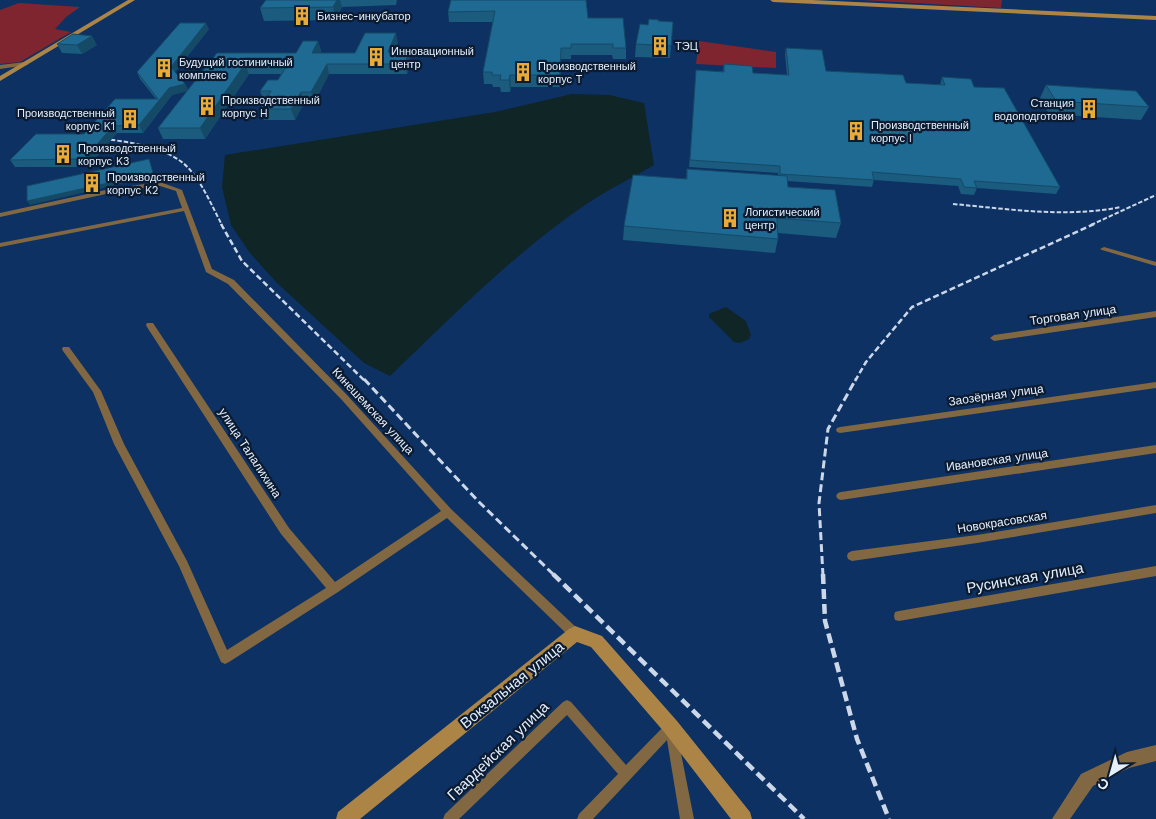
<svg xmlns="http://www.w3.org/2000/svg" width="1156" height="819" viewBox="0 0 1156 819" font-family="'Work Sans',sans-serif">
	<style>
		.green { fill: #7f2530 }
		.water { fill: #0f2526 }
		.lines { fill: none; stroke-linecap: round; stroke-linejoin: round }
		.minor { fill: #816842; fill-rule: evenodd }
		.tertiary { fill: #816842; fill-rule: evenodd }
		.secondary { fill: #ac8546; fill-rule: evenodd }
		.rail-far3 { stroke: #ccd8e9; stroke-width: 2; stroke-dasharray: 4.5 2; stroke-linecap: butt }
		.rail-far2 { stroke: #ccd8e9; stroke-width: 2.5; stroke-dasharray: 6 3; stroke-linecap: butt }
		.rail-far1 { stroke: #ccd8e9; stroke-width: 3; stroke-dasharray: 8 4; stroke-linecap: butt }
		.rail { stroke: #ccd8e9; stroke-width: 4.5; stroke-dasharray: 10 5; stroke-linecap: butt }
		.wall { fill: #1a5b7e }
		.shaded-wall { fill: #154a67 }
		.building { fill: #1e6a93; stroke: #154a67 }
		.labels { text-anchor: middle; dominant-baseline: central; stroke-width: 4.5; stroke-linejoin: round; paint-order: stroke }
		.far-poi-label { font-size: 11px; fill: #e5eefb; stroke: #0b1b31; text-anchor: start }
		.street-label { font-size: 12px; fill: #e5eefb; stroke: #0b1b31 }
		.near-street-label { font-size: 15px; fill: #e5eefb; stroke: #0b1b31 }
	</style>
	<rect width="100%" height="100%" fill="#0d3163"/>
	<g class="green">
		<path d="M862,0H1002L1001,8Z"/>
		<path d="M19,3L80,7L66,17L55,29L71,32L20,62L0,64V10Z"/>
		<path d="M699,41L776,52V68L696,64Z"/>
	</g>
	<g class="water">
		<path d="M572,94L609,95L644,103L654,165C632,178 609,189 588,203C515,252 453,316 390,376L364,363L277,283L250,253L231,225L222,187L225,155L495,112Z"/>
		<path d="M726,307L746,321L751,335L749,339L740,343L734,342L709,317V314Z"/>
	</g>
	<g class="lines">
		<g class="minor">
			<path d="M160,182L182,190L212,269L234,280L347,395L451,509L579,630L581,634L579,638L575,639L571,638L447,518L338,592L229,662L225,664L221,662L179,566L114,444L93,392L63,351L62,349L63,347H69L101,391L124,444L187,561L227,650L326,588L281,534L147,327L146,325L147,323H153L289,528L335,582L441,511L341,399L228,284L206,272L184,211L0,247V243L182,208L176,191L160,186L115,192L0,217V213L115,188Z"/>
			<path d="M1104,247L1156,262V266L1102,250L1100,249Z"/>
			<path d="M1156,311V317L994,341L990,338L994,335Z"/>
			<path d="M1156,382V388L840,433L837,432L836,430L837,428L840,427Z"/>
			<path d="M1156,445V453L841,500L838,499L836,496L838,493L841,492Z"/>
			<path d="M1156,505V513L977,543L852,561L848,559L847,556L848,553L852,551L977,535Z"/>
			<path d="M1156,566V576L899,621L895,620L894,616L895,612L899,611Z"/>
			<path d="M567,700L571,702L626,765L667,723L671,721L675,723L694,819H680L667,740L593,819H577L579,814L618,774L567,715L459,819H443L445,814L563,702Z"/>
		</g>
		<g class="tertiary">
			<path d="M25,62L28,64L27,65L0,69V65Z"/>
			<path d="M1156,745V761L1129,768L1093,786L1070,819H1052L1081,774L1127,752Z"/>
		</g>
		<g class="secondary">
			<path d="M128,0H135L0,81V76Z"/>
			<path d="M770,0H812L1156,16V20L773,2Z"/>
			<path d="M575,626L602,636L677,721L750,812L752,819H731L665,733L591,647L577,642L360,819H336L338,812L569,629Z"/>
		</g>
		<g class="rail-far3">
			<path d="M98,138C127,142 171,146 191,171C203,185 213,208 222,225"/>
			<path d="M953,204C1009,209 1066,218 1121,207"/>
			<path d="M1091,225L1156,195"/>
		</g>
		<g class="rail-far2">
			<path d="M221,224L242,261L365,381"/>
			<path d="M855,381L866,362L912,307L1094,224"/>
		</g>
		<g class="rail-far1">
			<path d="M364,379L478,501L555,576"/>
			<path d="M823,576L819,503L828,429L856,379"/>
		</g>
		<g class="rail">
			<path d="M553,574L804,819"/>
			<path d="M823,574L825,621L857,739L889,819"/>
		</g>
	</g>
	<g class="wall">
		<path d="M266,0H397L396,5L342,7L336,20L264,21L260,8Z"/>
		<path d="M451,0L588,18L626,48V59H613L612,55H571V59H561L560,87H511L510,92H501L500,87H493L492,84H484L483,72L493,22H449L448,12Z"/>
		<path d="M658,21L673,22L670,58L635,57L636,44L648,25Z"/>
		<path d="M209,29L175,72L185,84L188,90L217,53H296L318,41L321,51L320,53H355L398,43L394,52L411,62L407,74H329L314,103H304L295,120H264L260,109L265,102H264L260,91L278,80L281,74H249L205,139H163L158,128L187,91L172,95L143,133H117L88,167H15L10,160L84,134L156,99L140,79L137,72Z"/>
		<path d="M57,44L97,45L82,54L62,53Z"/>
		<path d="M786,48L826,71L906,83L940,85L942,77L974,87L1060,187L1056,194L977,188L974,195L961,194L958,186L874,180L872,187L787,181L788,187L841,223L836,238L778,233V239L775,253L623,240L624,226L686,179L687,169L778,176V173L689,167L696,76L723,71L724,64L753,73L787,75L785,54Z"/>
		<path d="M1046,85L1149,107L1141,120L1049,114L1040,98Z"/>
	</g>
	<g class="shaded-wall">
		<path d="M337,0H340L342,7L336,20L333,7Z"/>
		<path d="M206,23L209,29L173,74L171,67Z"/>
		<path d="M396,33L398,43L390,62L388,52Z"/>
		<path d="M92,36L97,45L82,54L77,45Z"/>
		<path d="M318,41L321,51L314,63L312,53Z"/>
		<path d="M409,52L411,62L407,74L405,64Z"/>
		<path d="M245,64L249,74L205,139L200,128Z"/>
		<path d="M327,64L329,74L314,103L311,92Z"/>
		<path d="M510,75L511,87L510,92L509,80Z"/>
		<path d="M185,84L188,91L172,95L143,133L139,125L169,88Z"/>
		<path d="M301,92L304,103L295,120L291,109Z"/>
		<path d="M113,126L117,133L88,167L84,159Z"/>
		<path d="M149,159L154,176L30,205L27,201Z"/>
	</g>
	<g class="building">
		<path d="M266,0H337L333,7L260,8Z"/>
		<path d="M451,0H586L588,18H623L626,48H613V44H571V48H561L560,75H510L509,80H500L501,75H492V72H483L495,11L448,12Z"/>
		<path d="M649,19L659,20L658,21L673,22L671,46L636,44L640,24L648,25Z"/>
		<path d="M180,23H206L171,67L185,84L169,88L139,125L113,126L84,159L10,160L36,134H84L115,99H158L137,72Z"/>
		<path d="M365,33H396L388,52H409L405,64H327L311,92H301L291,109H260L271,91H260L268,80H278L288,64H245L200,128H158L217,53H296L303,41H318L312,53H355Z"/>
		<path d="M73,34L92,36L77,45L57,44Z"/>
		<path d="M786,48L822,50L826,71L903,75L906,83L945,85L942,77L971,79L974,87L1004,88L1060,187L974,181L977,188L964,187L961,179L872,172L874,180L796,175L780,174V166L690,160L696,70L724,72V64L752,66L753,73L789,75Z"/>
		<path d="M1046,85L1136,91L1149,107L1056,101Z"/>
		<path d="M149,159L153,173L27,201V186Z"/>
		<path d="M687,169L787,176L788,187L835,190L841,223L777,218L778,239L624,226L633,175L687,179Z"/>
	</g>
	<defs>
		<g id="building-bare" transform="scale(1.5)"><path d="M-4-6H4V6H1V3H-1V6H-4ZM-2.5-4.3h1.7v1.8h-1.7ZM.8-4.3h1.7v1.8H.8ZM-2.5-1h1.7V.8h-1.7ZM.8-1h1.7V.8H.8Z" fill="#eaaa38" stroke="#0b1b31" stroke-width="2.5" paint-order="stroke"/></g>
	</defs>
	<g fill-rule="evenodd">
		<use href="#building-bare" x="302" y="16"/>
		<use href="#building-bare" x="660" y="46"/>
		<use href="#building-bare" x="376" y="57"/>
		<use href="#building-bare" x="164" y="68"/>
		<use href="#building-bare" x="523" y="72"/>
		<use href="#building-bare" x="207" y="106"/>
		<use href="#building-bare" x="1089" y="109"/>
		<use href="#building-bare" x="130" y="119"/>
		<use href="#building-bare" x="856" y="131"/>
		<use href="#building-bare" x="63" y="154"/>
		<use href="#building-bare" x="92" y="183"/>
		<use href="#building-bare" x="730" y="218"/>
	</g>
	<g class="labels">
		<g class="far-poi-label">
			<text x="317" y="16">Бизнес-инкубатор</text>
			<text x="675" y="46">ТЭЦ</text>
			<text x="391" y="51">Инновационный<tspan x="391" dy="13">центр</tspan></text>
			<text x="179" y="62">Будущий гостиничный<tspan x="179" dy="13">комплекс</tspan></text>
			<text x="538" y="66">Производственный<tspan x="538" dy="13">корпус T</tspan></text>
			<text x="222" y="100">Производственный<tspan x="222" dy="13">корпус H</tspan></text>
			<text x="1074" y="103" text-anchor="end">Станция<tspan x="1074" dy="13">водоподготовки</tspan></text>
			<text x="115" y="113" text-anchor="end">Производственный<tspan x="115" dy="13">корпус K1</tspan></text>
			<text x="871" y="125">Производственный<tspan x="871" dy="13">корпус I</tspan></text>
			<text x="78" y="148">Производственный<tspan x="78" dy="13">корпус K3</tspan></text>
			<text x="107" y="177">Производственный<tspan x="107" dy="13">корпус K2</tspan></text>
			<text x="745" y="212">Логистический<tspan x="745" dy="13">центр</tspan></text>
		</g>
		<g class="street-label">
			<text transform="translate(1073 315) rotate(-8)">Торговая улица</text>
			<text transform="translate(996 395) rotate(-8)">Заозёрная улица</text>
			<text transform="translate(373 411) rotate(47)">Кинешемская улица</text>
			<text transform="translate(250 453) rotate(57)">улица Талалихина</text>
			<text transform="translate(997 460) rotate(-8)">Ивановская улица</text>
			<text transform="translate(1002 522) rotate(-9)">Новокрасовская</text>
		</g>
		<g class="near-street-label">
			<text transform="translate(1025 578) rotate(-10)">Русинская улица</text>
			<text transform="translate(512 685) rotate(-39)">Вокзальная улица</text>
			<text transform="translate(498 751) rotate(-44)">Гвардейская улица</text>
		</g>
	</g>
	<g transform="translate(1111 774) rotate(217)" stroke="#0b1b31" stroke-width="4" paint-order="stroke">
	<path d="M0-4L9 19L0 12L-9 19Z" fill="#e5eefb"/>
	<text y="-8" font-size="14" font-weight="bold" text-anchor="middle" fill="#e5eefb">С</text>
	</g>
</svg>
